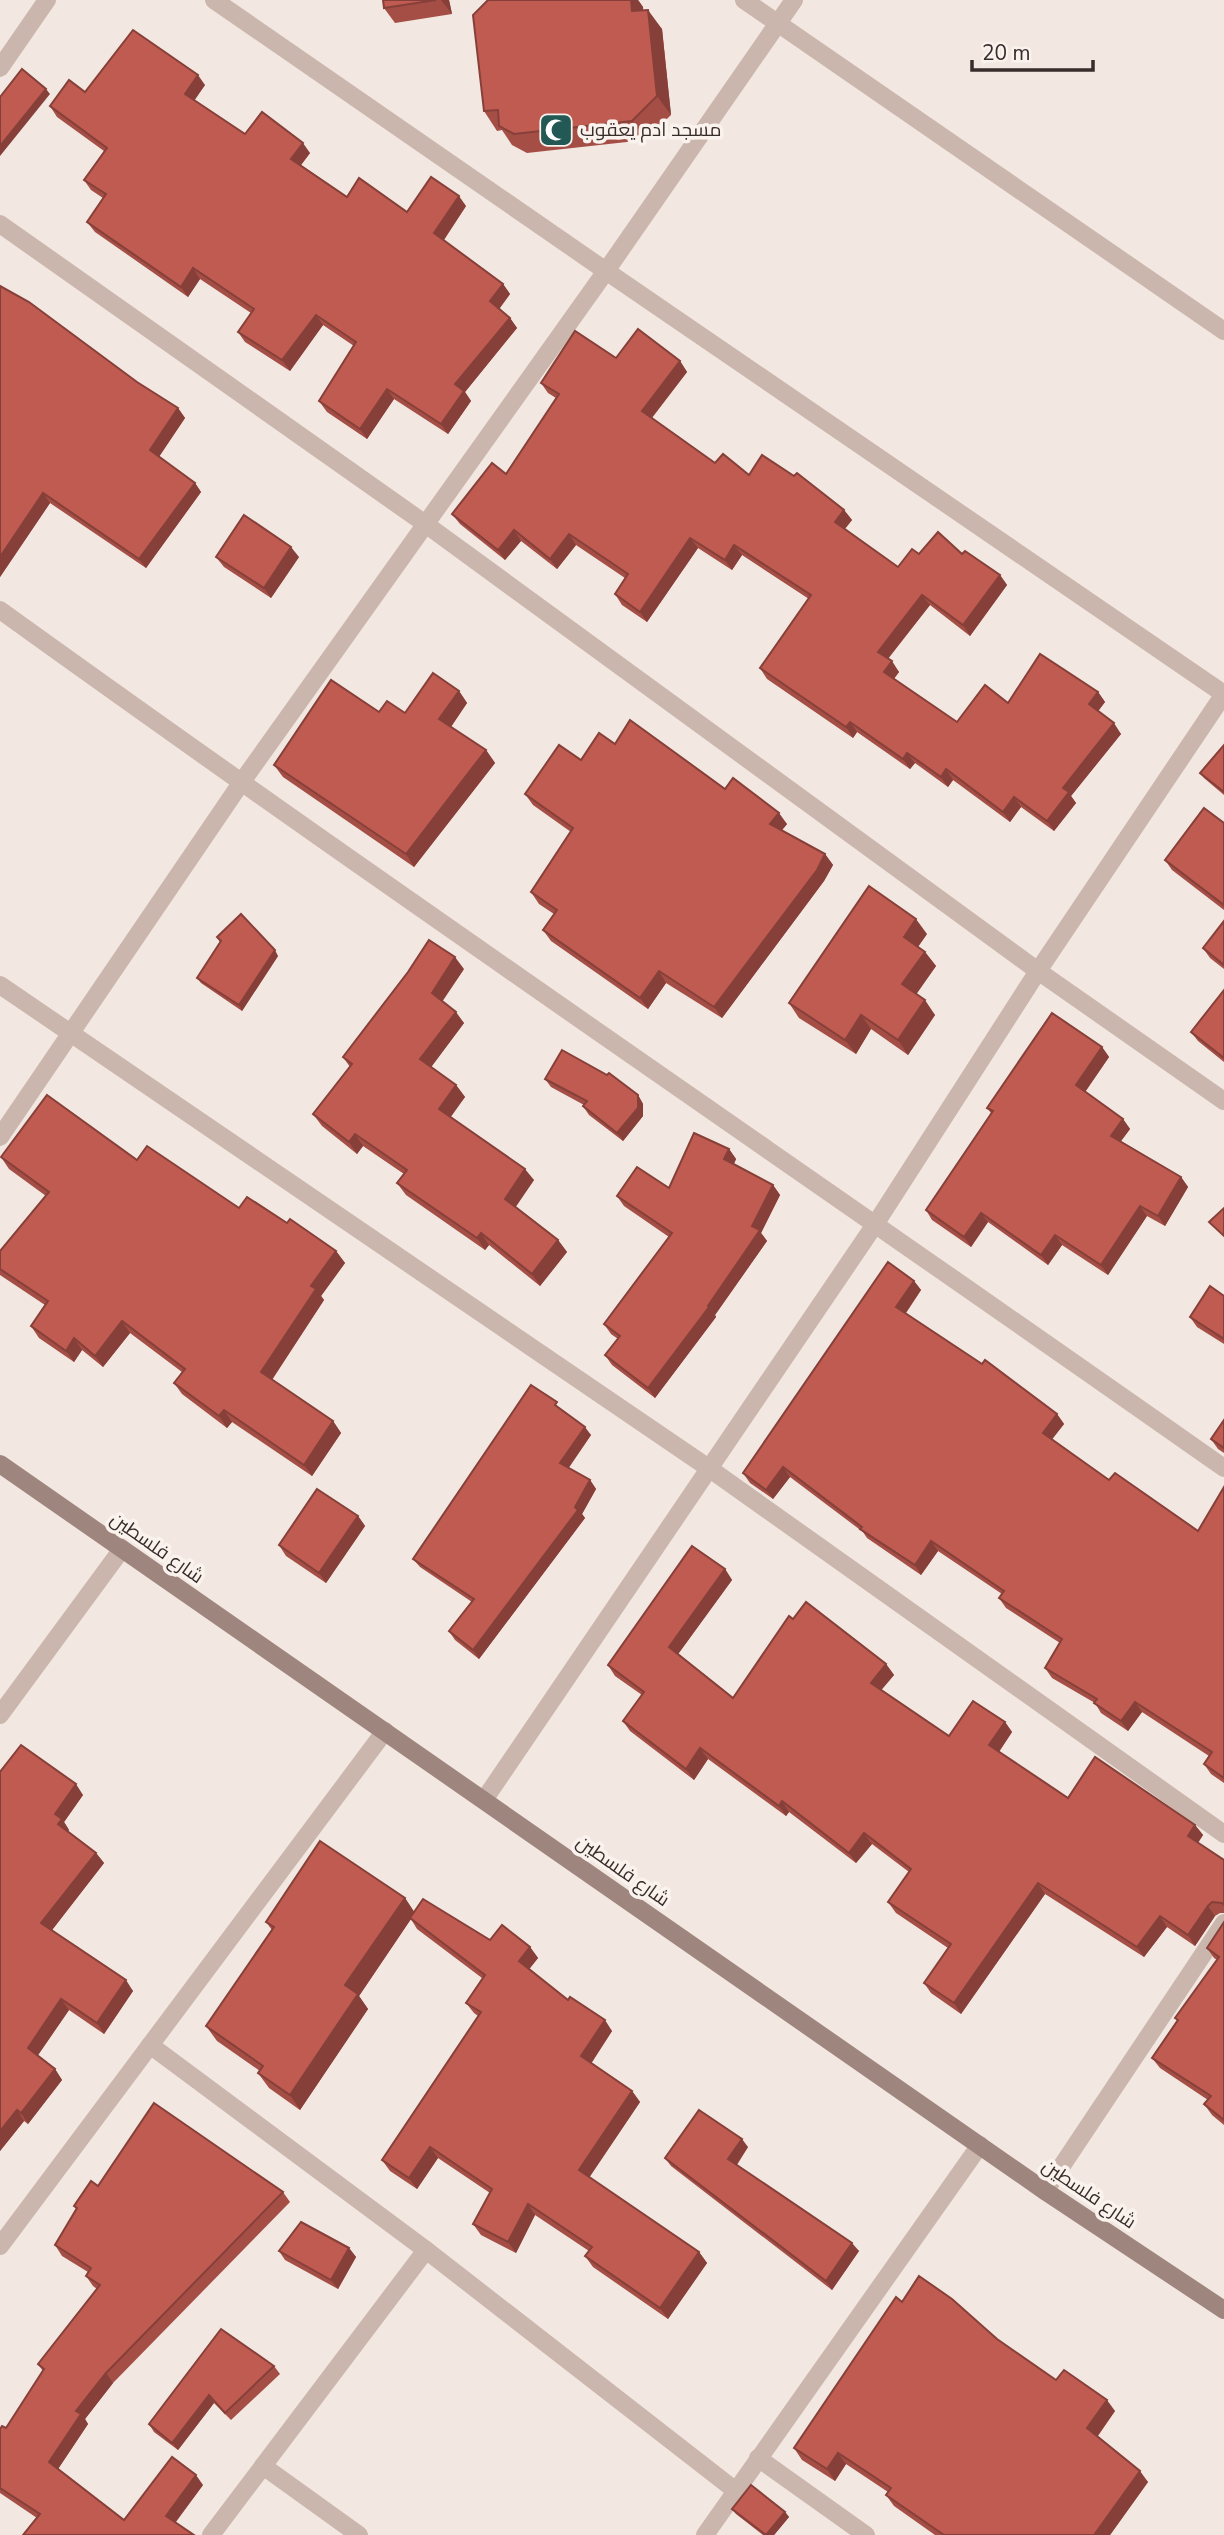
<svg xmlns="http://www.w3.org/2000/svg" width="1224" height="2535" viewBox="0 0 1224 2535" font-family="'Nunito Sans',Cairo,sans-serif">
	<style>
		.lines { fill: none; stroke-linecap: round; stroke-linejoin: round }
		.street { stroke: #cab6ad; stroke-width: 18 }
		.secondary { stroke: #9e857e; stroke-width: 18 }
		.wall { fill: #a54e46 }
		.shaded-wall { fill: #864039 }
		.building { fill: #c05b51; stroke: #864039; stroke-width: 2 }
		.labels { text-anchor: middle; dominant-baseline: central; stroke-width: 7; stroke-linejoin: round; paint-order: stroke }
		.poi-label { font-size: 19px; fill: #392d2b; stroke: #faf2ed; text-anchor: start }
		.street-label { font-size: 19px; fill: #392d2b; stroke: #faf2ed }
	</style>
	<rect width="100%" height="100%" fill="#f2e7e1"/>
	<g class="lines">
		<g class="street">
			<path d="M214,0L606,271L1224,694"/>
			<path d="M744,0L1224,331"/>
			<path d="M0,68L47,0"/>
			<path d="M0,224L424,523L1038,971L1224,1101"/>
			<path d="M0,610C404,901 816,1181 1224,1468"/>
			<path d="M0,985L710,1469L1224,1834"/>
			<path d="M0,1137L241,783L606,271L794,0"/>
			<path d="M0,1715L122,1549"/>
			<path d="M484,1800L876,1223L1038,971L1224,694"/>
			<path d="M150,2045L426,2250L736,2491"/>
			<path d="M1045,2191L1224,1923"/>
			<path d="M0,2246L385,1731"/>
			<path d="M758,2458L866,2535"/>
			<path d="M263,2466L359,2535"/>
			<path d="M211,2535L426,2250"/>
			<path d="M705,2535L980,2145"/>
		</g>
		<path class="secondary" d="M0,1464L1045,2191L1224,2310"/>
	</g>
	<g class="wall">
		<path d="M383,0H449L452,14L395,23L384,8Z"/>
		<path d="M488,0H638L643,7V10L662,29L671,115L645,140L527,153L512,145L502,130L497,131L484,111Z"/>
		<path d="M205,85L194,100L245,134L310,153L301,165L347,197L407,212L466,206L444,240L503,284L510,294L499,309L510,318L517,328L465,392L471,401L448,434L394,399L367,439L327,412L319,401L354,346L323,325L290,371L245,342L238,332L251,313L200,279L188,297L95,232L87,222L103,198L91,190L84,180L104,151L57,117L50,106L85,92Z"/>
		<path d="M0,286L137,382L178,408L185,418L159,456L195,483L201,492L146,568L50,503L0,577Z"/>
		<path d="M616,358L680,361L687,372L652,418L715,463L844,510L852,520L845,529L898,567L919,554H962L1000,575L1007,585L970,636L930,605L888,659L899,672L894,679L957,722L1008,703L1098,692L1105,702L1098,711L1121,734L1071,796L1076,803L1054,831L1021,807L1010,822L953,780L948,787L915,763L910,769L857,732L853,738L767,679L760,668L809,599L742,555L732,570L698,548L647,622L622,605L615,594L625,578L576,545L557,569L521,541L505,560L460,524L452,514L506,474L556,398L548,393L541,383Z"/>
		<path d="M216,557H299L271,598L224,567Z"/>
		<path d="M459,691L467,703L451,727L486,750L495,763L414,867L283,777L274,765L379,712L405,713Z"/>
		<path d="M615,744L725,789L787,824L782,830L825,854L833,865L824,881L722,1018L666,983L648,1009L551,941L543,930L554,914L539,904L531,892L571,832L533,805L525,794L581,760Z"/>
		<path d="M1224,745V795L1204,778L1200,773Z"/>
		<path d="M1224,823V910L1172,870L1165,860Z"/>
		<path d="M1224,921V969L1210,958L1203,948Z"/>
		<path d="M927,934L918,947L925,952L936,966L916,994L935,1015L908,1055L871,1029L856,1054L799,1018L789,1003Z"/>
		<path d="M217,937L278,956L242,1011L201,983L197,978L220,942Z"/>
		<path d="M464,969L442,1001L464,1023L431,1067L456,1085L465,1097L450,1116L534,1180L515,1207L558,1240L567,1252L540,1286L489,1245L485,1250L406,1195L397,1183L404,1174L363,1146L357,1154L322,1126L313,1114L350,1067L343,1057Z"/>
		<path d="M1224,990V1062L1198,1041L1191,1032Z"/>
		<path d="M1102,1047L1109,1057L1085,1092L1123,1119L1130,1129L1121,1141L1181,1177L1188,1187L1165,1226L1147,1216L1108,1275L1062,1245L1048,1265L988,1222L971,1247L932,1220L926,1210L991,1113L987,1108Z"/>
		<path d="M545,1079L638,1095L643,1104V1116L623,1141L589,1115L583,1106L584,1105L551,1087Z"/>
		<path d="M729,1149L736,1159L734,1164L773,1185L780,1195L761,1233L767,1241L715,1315L716,1317L655,1398L612,1365L605,1355L618,1339L611,1334L604,1324L669,1237L624,1206L617,1196L669,1188Z"/>
		<path d="M1,1157L137,1160L239,1208L287,1223L336,1251L345,1263L321,1296L324,1300L272,1380L333,1421L341,1433L312,1476L232,1422L227,1428L182,1394L174,1383L182,1372L130,1333L103,1367L82,1350L74,1362L39,1338L31,1326L45,1305L0,1275V1251L46,1196L9,1169Z"/>
		<path d="M914,1281L921,1290L906,1313L1057,1414L1064,1424L1052,1439L1109,1480L1198,1531L1224,1487V1783L1211,1774L1204,1764L1209,1756L1142,1712L1128,1731L1101,1713L1095,1703L1052,1678L1045,1668L1060,1643L1006,1608L999,1598L1002,1594L938,1551L921,1575L867,1538L863,1532L790,1477L773,1499L750,1483L743,1473Z"/>
		<path d="M1224,1296V1344L1197,1327L1190,1317Z"/>
		<path d="M562,1410L591,1435L568,1468L590,1480L596,1489L582,1514L585,1518L479,1659L455,1640L449,1631L472,1602L420,1567L413,1559Z"/>
		<path d="M1224,1420V1453L1218,1449L1211,1439Z"/>
		<path d="M358,1516L365,1526L326,1583L286,1556L279,1545Z"/>
		<path d="M725,1569L732,1580L678,1654L733,1698L793,1619L886,1664L894,1675L881,1690L949,1736L1005,1722L1012,1732L999,1752L1068,1798L1195,1825L1203,1835L1198,1843L1224,1860V1913H1220L1215,1916L1195,1946L1167,1927L1144,1957L1045,1894L961,2014L931,1993L924,1983L948,1948L896,1913L888,1902L909,1872L872,1844L856,1863L789,1812L786,1816L708,1759L694,1780L630,1731L623,1721L642,1695L615,1676L608,1665Z"/>
		<path d="M0,1772L83,1795L64,1822L69,1830L68,1831L96,1853L104,1863L52,1930L133,1991L104,2034L69,2010L38,2055L55,2069L62,2080L28,2124L24,2121L0,2151Z"/>
		<path d="M405,1898L414,1912L490,1940L530,1947L538,1958L529,1969L568,2000L612,2031L591,2063L632,2091L640,2102L589,2177L699,2252L707,2263L668,2319L593,2267L585,2256L589,2251L535,2215L516,2253L481,2235L473,2224L490,2193L438,2158L417,2189L390,2171L382,2160L478,2016L474,2013L466,2003L482,1978L417,1929L411,1919L359,1996L368,2009L300,2110L269,2088L258,2073L260,2071L217,2041L206,2026L272,1930L266,1922Z"/>
		<path d="M1224,1922V2125L1212,2115L1204,2104L1208,2100L1160,2068L1152,2058L1177,2020L1175,2018L1217,1960L1214,1958L1207,1948Z"/>
		<path d="M748,2147L737,2165L859,2251L832,2290L671,2166L665,2158Z"/>
		<path d="M98,2186L283,2192L290,2202L113,2383L85,2419L88,2424L58,2469L124,2520L203,2485L175,2522L37,2518L0,2493V2429L6,2428L43,2371L38,2364L97,2289L93,2286L86,2276L88,2272L62,2256L55,2245L76,2209L74,2206Z"/>
		<path d="M349,2248L356,2257L338,2289L285,2260L279,2251Z"/>
		<path d="M902,2302L997,2339L1056,2380L1115,2411L1098,2436L1148,2482L1110,2535H935L894,2506L886,2495L888,2492L846,2464L835,2481L802,2460L794,2448Z"/>
		<path d="M274,2366L280,2374L231,2420L214,2403L178,2450L154,2432L149,2424Z"/>
		<path d="M732,2509L785,2512L789,2517L774,2535H763L736,2514Z"/>
	</g>
	<g class="shaded-wall">
		<path d="M441,0H449L452,14Z"/>
		<path d="M631,0H638L643,7L645,31L632,11Z"/>
		<path d="M648,10L662,29L671,115L657,96Z"/>
		<path d="M198,75L205,85L192,104L185,94Z"/>
		<path d="M46,89L50,94L0,156V146Z"/>
		<path d="M303,143L310,153L298,169L291,159Z"/>
		<path d="M459,196L466,206L441,244L434,233Z"/>
		<path d="M193,268L200,279L188,297L181,287Z"/>
		<path d="M503,284L510,294L497,312L490,301Z"/>
		<path d="M316,315L323,325L290,371L282,360Z"/>
		<path d="M510,318L517,328L465,392L471,401L448,434L441,424L455,384Z"/>
		<path d="M680,361L687,372L649,421L642,411Z"/>
		<path d="M387,389L394,399L367,439L360,429Z"/>
		<path d="M178,408L185,418L157,460L150,450Z"/>
		<path d="M195,483L201,492L146,568L139,559Z"/>
		<path d="M43,493L50,503L0,577V557Z"/>
		<path d="M844,510L852,520L842,532L835,522Z"/>
		<path d="M514,530L521,541L505,560L498,550Z"/>
		<path d="M569,534L576,545L557,569L550,559Z"/>
		<path d="M690,538L698,548L647,622L640,612Z"/>
		<path d="M734,545L742,555L732,570L725,560Z"/>
		<path d="M291,547L299,557L271,598L264,588Z"/>
		<path d="M1000,575L1007,585L970,636L963,625Z"/>
		<path d="M922,595L930,605L885,662L878,652Z"/>
		<path d="M892,661L899,672L891,682L884,672Z"/>
		<path d="M459,691L467,703L448,731L439,719Z"/>
		<path d="M1098,692L1105,702L1096,714L1089,704Z"/>
		<path d="M850,722L857,732L853,738L846,727Z"/>
		<path d="M1114,723L1121,734L1071,796L1076,803L1054,831L1047,821L1063,788Z"/>
		<path d="M486,750L495,763L414,867L406,854Z"/>
		<path d="M907,753L915,763L910,769L903,759Z"/>
		<path d="M946,769L953,780L948,787L941,777Z"/>
		<path d="M1014,797L1021,807L1010,822L1003,812Z"/>
		<path d="M779,813L787,824L778,835L770,824Z"/>
		<path d="M825,854L833,865L824,881L722,1018L714,1007Z"/>
		<path d="M916,919L927,934L914,952L904,937Z"/>
		<path d="M275,950L278,956L242,1011L239,1005Z"/>
		<path d="M925,952L936,966L913,999L902,984Z"/>
		<path d="M455,957L464,969L440,1005L432,993Z"/>
		<path d="M659,971L666,983L648,1009L640,998Z"/>
		<path d="M925,1000L935,1015L908,1055L898,1040Z"/>
		<path d="M456,1012L464,1023L429,1070L420,1059Z"/>
		<path d="M861,1015L871,1029L856,1054L845,1040Z"/>
		<path d="M1102,1047L1109,1057L1083,1095L1076,1085Z"/>
		<path d="M456,1085L465,1097L448,1121L439,1109Z"/>
		<path d="M638,1095L643,1104V1116L623,1141L617,1133Z"/>
		<path d="M1123,1119L1130,1129L1118,1145L1111,1136Z"/>
		<path d="M355,1134L363,1146L357,1154L349,1142Z"/>
		<path d="M729,1149L736,1159L731,1170L724,1159Z"/>
		<path d="M525,1169L534,1180L513,1211L505,1199Z"/>
		<path d="M1181,1177L1188,1187L1165,1226L1158,1216Z"/>
		<path d="M773,1185L780,1195L761,1233L767,1241L715,1315L716,1317L655,1398L648,1388L708,1306L752,1226Z"/>
		<path d="M1140,1206L1147,1216L1108,1275L1101,1265Z"/>
		<path d="M981,1213L988,1222L971,1247L964,1237Z"/>
		<path d="M481,1233L489,1245L485,1250L477,1238Z"/>
		<path d="M1055,1235L1062,1245L1048,1265L1041,1255Z"/>
		<path d="M558,1240L567,1252L540,1286L532,1274Z"/>
		<path d="M336,1251L345,1263L321,1296L324,1300L269,1384L261,1372L311,1286Z"/>
		<path d="M914,1281L921,1290L903,1317L896,1307Z"/>
		<path d="M122,1321L130,1333L103,1367L95,1356Z"/>
		<path d="M74,1338L82,1350L74,1362L66,1351Z"/>
		<path d="M224,1410L232,1422L227,1428L219,1416Z"/>
		<path d="M1057,1414L1064,1424L1050,1442L1043,1433Z"/>
		<path d="M333,1421L341,1433L312,1476L304,1465Z"/>
		<path d="M585,1427L591,1435L566,1472L560,1463Z"/>
		<path d="M783,1467L790,1477L773,1499L766,1490Z"/>
		<path d="M590,1480L596,1489L582,1514L585,1518L479,1659L473,1650L575,1507Z"/>
		<path d="M358,1516L365,1526L326,1583L319,1573Z"/>
		<path d="M931,1541L938,1551L921,1575L915,1565Z"/>
		<path d="M725,1569L732,1580L676,1657L669,1647Z"/>
		<path d="M886,1664L894,1675L878,1694L871,1683Z"/>
		<path d="M1135,1702L1142,1712L1128,1731L1121,1721Z"/>
		<path d="M1005,1722L1012,1732L996,1756L989,1745Z"/>
		<path d="M700,1748L708,1759L694,1780L686,1769Z"/>
		<path d="M76,1784L83,1795L64,1822L69,1830L66,1834L58,1824L55,1814Z"/>
		<path d="M782,1801L789,1812L786,1816L779,1806Z"/>
		<path d="M1195,1825L1203,1835L1195,1847L1188,1836Z"/>
		<path d="M864,1833L872,1844L856,1863L849,1853Z"/>
		<path d="M96,1853L104,1863L49,1934L41,1923Z"/>
		<path d="M1038,1883L1045,1894L961,2014L954,2003Z"/>
		<path d="M405,1898L415,1913L359,1996L368,2009L300,2110L290,2095L345,1985Z"/>
		<path d="M1208,1906L1215,1916L1195,1946L1188,1935Z"/>
		<path d="M1160,1916L1167,1927L1144,1957L1137,1947Z"/>
		<path d="M530,1947L538,1958L527,1972L519,1961Z"/>
		<path d="M126,1980L133,1991L104,2034L97,2023Z"/>
		<path d="M61,1999L69,2010L36,2058L28,2048Z"/>
		<path d="M605,2020L612,2031L589,2067L581,2056Z"/>
		<path d="M55,2069L62,2080L28,2124L21,2113Z"/>
		<path d="M632,2091L640,2102L587,2181L579,2170Z"/>
		<path d="M17,2110L24,2121L0,2151V2131Z"/>
		<path d="M742,2139L748,2147L734,2168L728,2159Z"/>
		<path d="M430,2147L438,2158L417,2189L409,2178Z"/>
		<path d="M528,2204L535,2215L516,2253L508,2242Z"/>
		<path d="M852,2243L859,2251L832,2290L826,2281Z"/>
		<path d="M349,2248L356,2257L338,2289L331,2280Z"/>
		<path d="M699,2252L707,2263L668,2319L660,2308Z"/>
		<path d="M106,2373L113,2383L85,2419L88,2424L56,2472L49,2462L76,2411Z"/>
		<path d="M209,2395L214,2403L178,2450L172,2443Z"/>
		<path d="M1107,2400L1115,2411L1095,2439L1087,2428Z"/>
		<path d="M838,2453L846,2464L835,2481L827,2469Z"/>
		<path d="M1140,2471L1148,2482L1110,2535H1094Z"/>
		<path d="M196,2475L203,2485L173,2526L166,2516Z"/>
		<path d="M785,2512L789,2517L774,2535H766Z"/>
	</g>
	<g class="building">
		<path d="M383,0H436L384,8Z"/>
		<path d="M488,0H631L632,11L648,10L657,96L632,121L514,134L499,126L498,110L484,111L473,15Z"/>
		<path d="M133,30L198,75L185,94L245,134L262,112L303,143L291,159L347,197L359,178L407,212L431,177L459,196L434,233L503,284L490,301L510,318L455,384L464,391L441,424L387,389L360,429L319,401L356,342L316,315L282,360L238,332L254,309L193,268L181,287L87,222L106,194L84,180L107,148L50,106L69,80L85,92Z"/>
		<path d="M22,69L46,89L0,146V97Z"/>
		<path d="M0,286L29,302L137,382L178,408L150,450L195,483L139,559L43,493L0,557Z"/>
		<path d="M638,329L680,361L642,411L715,463L723,454L749,475L762,455L794,476L797,473L844,510L835,522L898,567L912,549L919,554L938,532L962,554L965,551L1000,575L963,625L922,595L878,652L892,661L884,672L957,722L985,685L1008,703L1040,654L1098,692L1089,704L1114,723L1063,788L1069,792L1047,821L1014,797L1003,812L946,769L941,777L907,753L903,759L850,722L846,727L760,668L811,595L734,545L725,560L690,538L640,612L615,594L628,574L569,534L550,559L514,530L498,550L452,514L492,463L506,474L559,394L541,383L575,331L616,358Z"/>
		<path d="M244,515L291,547L264,588L216,557Z"/>
		<path d="M433,673L459,691L439,719L486,750L406,854L274,765L331,680L379,712L387,701L405,713Z"/>
		<path d="M630,720L725,789L733,778L779,813L770,824L825,854L817,870L714,1007L659,971L640,998L543,930L557,910L531,892L573,828L525,794L559,745L581,760L599,733L615,744Z"/>
		<path d="M1224,745V792L1200,773Z"/>
		<path d="M1204,808L1224,823V905L1165,860Z"/>
		<path d="M869,886L916,919L904,937L925,952L902,984L925,1000L898,1040L861,1015L845,1040L789,1003Z"/>
		<path d="M241,914L275,950L239,1005L197,978L221,941L217,937Z"/>
		<path d="M1224,921V965L1203,948Z"/>
		<path d="M429,940L455,957L432,993L456,1012L420,1059L456,1085L439,1109L525,1169L505,1199L558,1240L532,1274L481,1233L477,1238L397,1183L407,1170L355,1134L349,1142L313,1114L352,1064L343,1057L408,972Z"/>
		<path d="M1224,990V1058L1191,1032Z"/>
		<path d="M1052,1013L1102,1047L1076,1085L1123,1119L1111,1136L1181,1177L1158,1216L1140,1206L1101,1265L1055,1235L1041,1255L981,1213L964,1237L926,1210L993,1111L987,1108Z"/>
		<path d="M562,1050L607,1075L609,1073L638,1095V1108L617,1133L583,1106L587,1101L545,1079Z"/>
		<path d="M47,1095L137,1160L147,1146L239,1208L247,1197L287,1223L290,1219L336,1251L311,1286L316,1289L261,1372L333,1421L304,1465L224,1410L219,1416L174,1383L185,1369L122,1321L95,1356L74,1338L66,1351L31,1326L48,1301L0,1269V1251L49,1192L1,1157Z"/>
		<path d="M694,1133L729,1149L724,1159L773,1185L752,1226L760,1230L708,1306L709,1307L648,1388L605,1355L620,1336L604,1324L672,1233L617,1196L637,1167L669,1188Z"/>
		<path d="M1224,1208V1236L1209,1222Z"/>
		<path d="M888,1262L914,1281L896,1307L982,1364L985,1360L1057,1414L1043,1433L1109,1480L1115,1473L1198,1531L1224,1487V1778L1204,1764L1212,1752L1135,1702L1121,1721L1094,1703L1097,1699L1045,1668L1062,1639L999,1598L1004,1591L931,1541L915,1565L860,1529L862,1527L783,1467L766,1490L743,1473Z"/>
		<path d="M1210,1286L1224,1296V1339L1190,1317Z"/>
		<path d="M531,1385L557,1402L555,1405L585,1427L560,1463L590,1480L575,1507L578,1510L473,1650L449,1631L474,1599L413,1559Z"/>
		<path d="M1224,1420V1448L1211,1439Z"/>
		<path d="M317,1489L358,1516L319,1573L279,1545Z"/>
		<path d="M692,1546L725,1569L669,1647L733,1698L789,1616L793,1619L806,1602L886,1664L871,1683L949,1736L973,1701L1005,1722L989,1745L1068,1798L1095,1757L1195,1825L1188,1836L1224,1860V1905L1222,1903L1212,1902L1208,1906L1188,1935L1160,1916L1137,1947L1038,1883L954,2003L924,1983L951,1944L888,1902L911,1869L864,1833L849,1853L782,1801L779,1806L700,1748L686,1769L623,1721L644,1692L608,1665Z"/>
		<path d="M21,1745L76,1784L55,1814L62,1819L58,1824L96,1853L41,1923L126,1980L97,2023L61,1999L28,2048L55,2069L21,2113L17,2110L0,2131V1772Z"/>
		<path d="M320,1841L405,1898L345,1985L358,1994L290,2095L258,2073L263,2066L206,2026L274,1927L266,1922Z"/>
		<path d="M423,1899L490,1940L502,1925L530,1947L519,1961L568,2000L570,1997L605,2020L581,2056L632,2091L579,2170L699,2252L660,2308L585,2256L592,2247L528,2204L508,2242L473,2224L492,2189L430,2147L409,2178L382,2160L481,2012L466,2003L485,1975L410,1918Z"/>
		<path d="M1224,1922V2120L1204,2104L1211,2096L1152,2058L1178,2020L1175,2018L1219,1957L1207,1948Z"/>
		<path d="M154,2103L283,2192L106,2373L76,2411L81,2414L49,2462L124,2520L172,2457L196,2475L166,2516L194,2535H23L40,2514L0,2488V2429L2,2426L6,2428L44,2369L38,2364L100,2285L86,2276L91,2268L55,2245L77,2208L74,2206L91,2181L98,2186Z"/>
		<path d="M699,2110L742,2139L728,2159L852,2243L826,2281L665,2158Z"/>
		<path d="M301,2222L349,2248L331,2280L279,2251Z"/>
		<path d="M919,2276L952,2299L997,2339L1056,2380L1064,2370L1107,2400L1087,2428L1140,2471L1094,2535H944L886,2495L891,2488L838,2453L827,2469L794,2448L896,2297L902,2302Z"/>
		<path d="M221,2329L274,2366L225,2413L209,2395L172,2443L149,2424Z"/>
		<path d="M751,2485L785,2512L766,2535L732,2509Z"/>
	</g>
	<defs>
		<g id="mosque-square" transform="scale(1.75)"><rect x="-9" y="-9" width="18" height="18" rx="4" fill="#225954" stroke="#faf2ed"/><path d="M3.5-4.9A6 6 0 1 0 3.5 4.9A5 5 0 1 1 3.5-4.9Z" fill="#fff"/></g>
	</defs>
	<g fill-rule="evenodd">
		<use href="#mosque-square" x="556" y="130"/>
	</g>
	<g class="labels">
		<g class="poi-label">
			<text x="580" y="130">مسجد ادم يعقوب</text>
		</g>
		<g class="street-label">
			<text transform="translate(157 1548) rotate(35)">شارع فلسطين</text>
			<text transform="translate(623 1871) rotate(35)">شارع فلسطين</text>
			<text transform="translate(1089 2194) rotate(34)">شارع فلسطين</text>
		</g>
	</g>
	<path d="M972 60v10h121v-10" fill="none" stroke="#392d2b" stroke-width="3.5"/>
	<text x="982" y="60" font-size="21" fill="#392d2b" stroke="#faf2ed" stroke-width="5" paint-order="stroke">20 m</text>
</svg>
